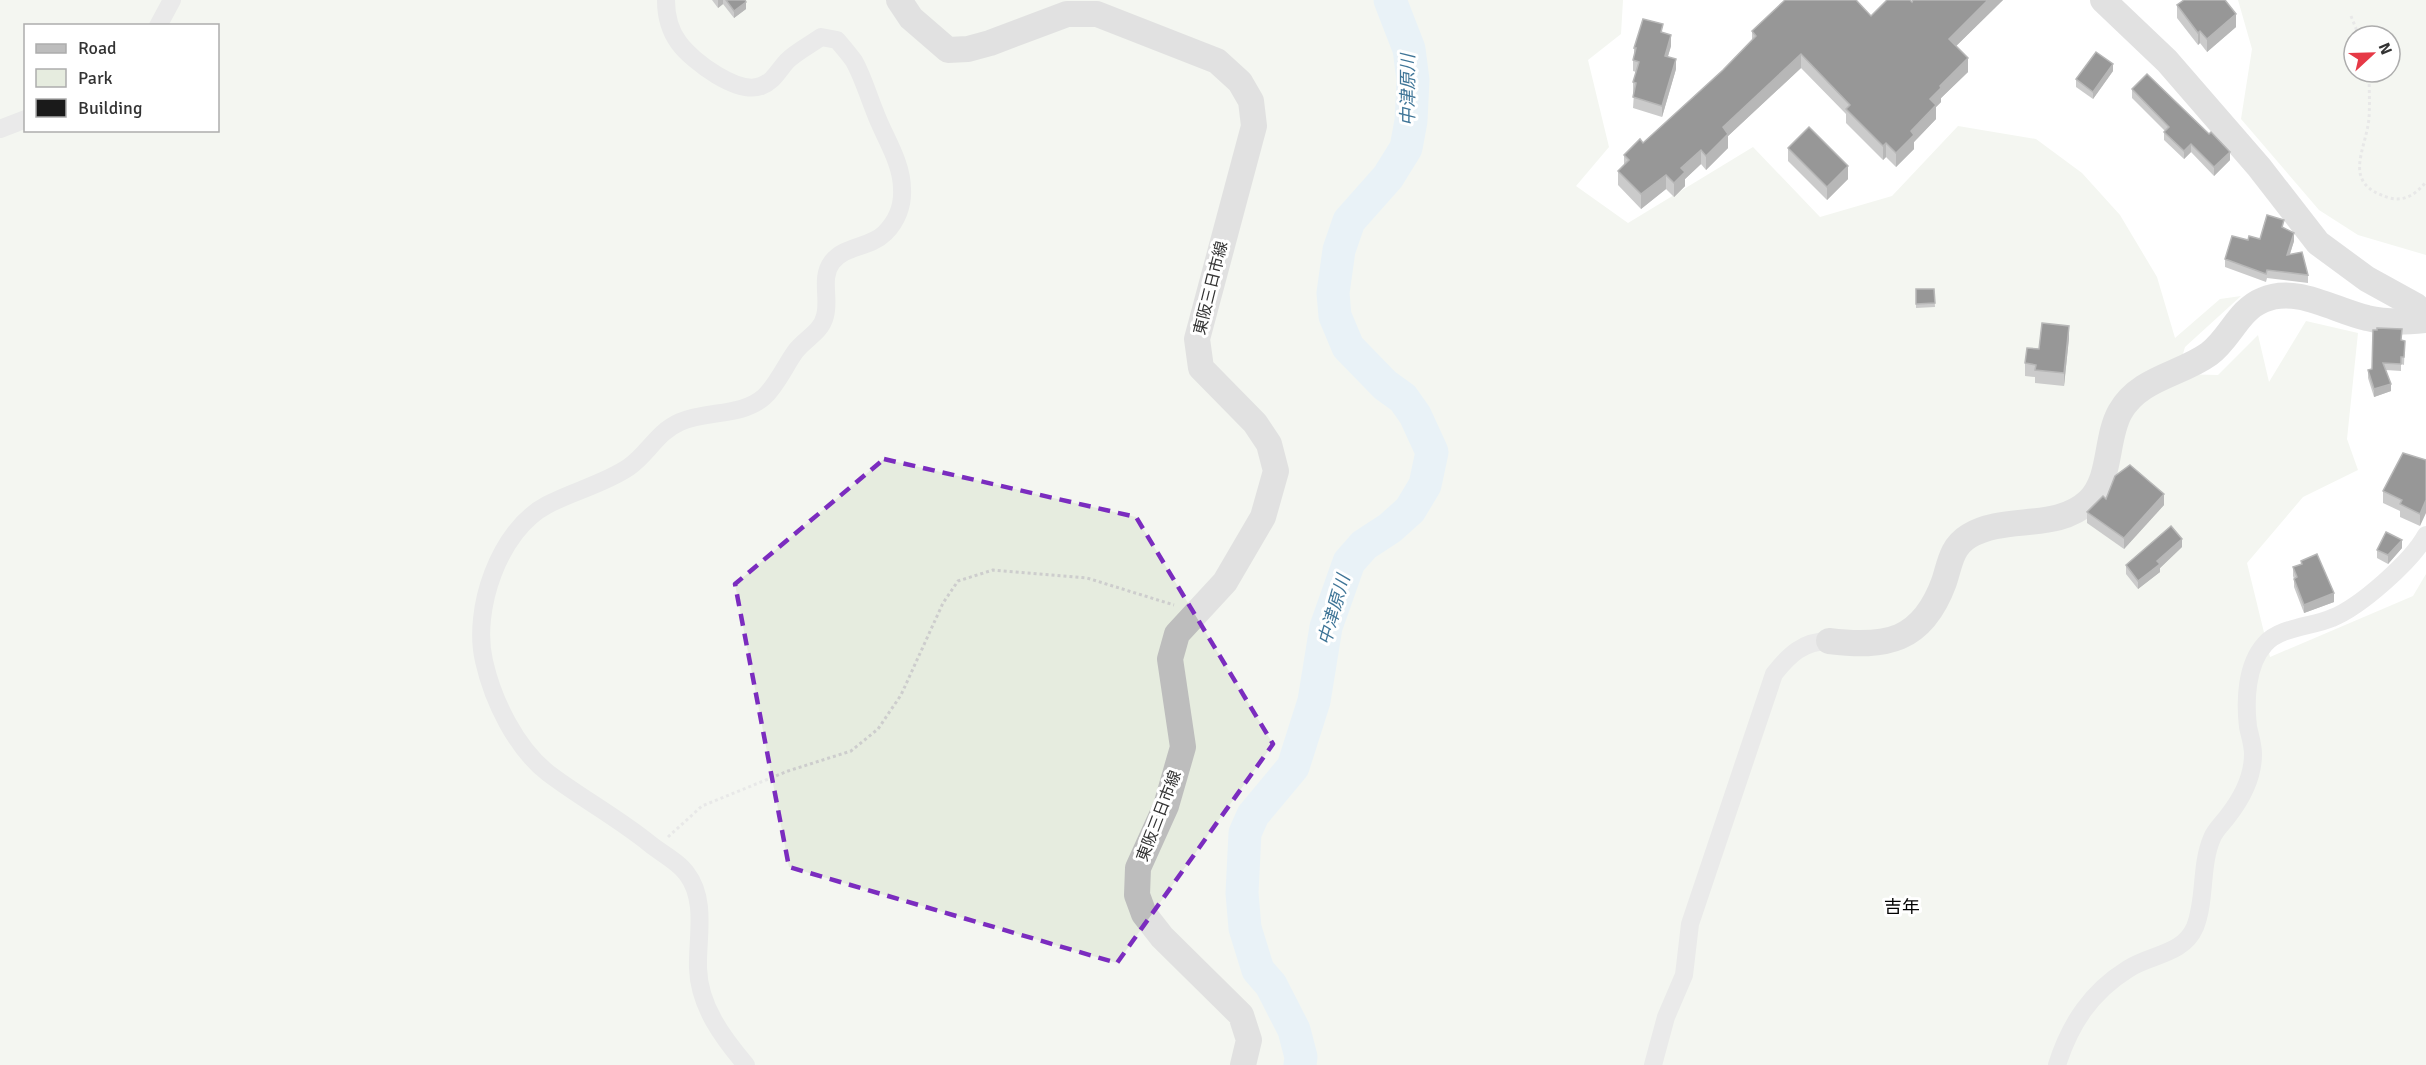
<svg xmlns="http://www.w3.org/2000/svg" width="2426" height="1065" viewBox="0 0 2426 1065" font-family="Signika,'Noto Sans JP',sans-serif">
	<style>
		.green { fill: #e6ecdf; fill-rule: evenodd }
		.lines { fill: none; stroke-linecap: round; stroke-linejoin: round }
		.river { stroke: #cfe2ee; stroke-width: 33 }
		.path { stroke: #cdcdcd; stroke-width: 3; stroke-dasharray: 3 3; stroke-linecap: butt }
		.street { stroke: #d0d0d0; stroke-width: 18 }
		.secondary { stroke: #bdbdbd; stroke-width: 26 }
		.wall { fill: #8c8c8c }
		.shaded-wall { fill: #5f5f5f }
		.building { fill: #1a1a1a; stroke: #5f5f5f; stroke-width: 1.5 }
		.marked { fill: none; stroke: #7b2cbf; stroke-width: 4.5; stroke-dasharray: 12 8; stroke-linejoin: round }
		.labels { text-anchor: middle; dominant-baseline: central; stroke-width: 6; stroke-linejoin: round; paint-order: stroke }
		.street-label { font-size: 16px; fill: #333; stroke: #fff }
		.water-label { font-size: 18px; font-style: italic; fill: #3f7597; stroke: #fff }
		.neighbourhood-label { font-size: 18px; fill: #000; stroke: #fff }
	</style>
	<rect width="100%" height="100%" fill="#fff"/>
	<g class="green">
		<path d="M0,0H1623L1621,34L1588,60L1609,147L1576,186L1628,223L1753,147L1820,217L1892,196L1958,126L2036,139L2082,173L2120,215L2157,277L2175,338L2220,299L2241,296L2185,347L2177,374L2218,375L2258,335L2269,382L2306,321L2358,333L2347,439L2358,470L2303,497L2247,563L2270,657L2413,596L2426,574V1065H0ZM26,26H218V130H26Z"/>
		<path d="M2238,0H2426V255L2358,235L2319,210L2241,119L2252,49ZM2354,36H2390V72H2354Z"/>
	</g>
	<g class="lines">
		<path class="river" d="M1300,1065L1301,1057L1294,1030L1271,985L1258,970L1245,928L1242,893L1245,833L1253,815L1293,767L1314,701L1326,627L1349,562L1364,545L1390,528L1410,510L1425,485L1432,452L1415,415L1403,398L1385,385L1348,347L1335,316L1333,293L1339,250L1349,221L1388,177L1406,148L1411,121L1413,80L1409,49L1390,0"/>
		<g class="path">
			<path d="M2351,16L2359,36"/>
			<path d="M2369,72C2369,87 2370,103 2369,118C2366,151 2340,184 2390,198C2405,202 2417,193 2426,182"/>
			<path d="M668,837L702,806L788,771L851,751L878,729L901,695L943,603L958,581L993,570L1087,578L1174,605"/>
		</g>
		<g class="street">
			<path d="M666,0C666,15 670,31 679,43C693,62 738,95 761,86C774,81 778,71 787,61C796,52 810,45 821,37L837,40C843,47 849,54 854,61C863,77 868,95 875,112C884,137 902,162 902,189C903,205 897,221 885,233C870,248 845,245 832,262C820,278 830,298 825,316C821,333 804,339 795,352C785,366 777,385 764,397C741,417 707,410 680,422C657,432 648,454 629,467C604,484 573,491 547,505C499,530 472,610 484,661C493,701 516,748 548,773C581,798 618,818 650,844C661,853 679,862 687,874C707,900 697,939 698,968C699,1006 723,1038 746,1065"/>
			<path d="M158,26L172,0"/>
			<path d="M0,129L26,119"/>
			<path d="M1653,1065L1666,1017L1684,975L1690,924L1774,674C1789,655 1803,641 1829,641"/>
			<path d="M2057,1065C2070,1024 2091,992 2128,969C2151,954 2183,955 2195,927C2206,899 2200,866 2212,838C2215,830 2223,823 2228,816C2242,798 2253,778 2253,754C2253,745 2250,736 2248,727C2245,701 2246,665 2265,644C2280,627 2311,627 2332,618C2360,607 2412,561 2426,535"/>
		</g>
		<g class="secondary">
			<path d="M899,0L911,18L948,50L968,49L990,43L1067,14H1097L1217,61L1240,82L1251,101L1254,126L1197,339L1201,368L1255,423L1269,444L1276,471L1263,517L1225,582L1177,634L1170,659L1183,747L1166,806L1138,868L1137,895L1144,914L1162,937L1241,1015L1249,1040L1243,1065"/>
			<path d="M2103,0L2167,61L2259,167L2318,243L2367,279L2416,306L2426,316"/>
			<path d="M1829,641C1886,648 1922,642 1944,582C1950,564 1951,547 1969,536C2005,514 2056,532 2089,501C2112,478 2105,439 2120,412C2139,378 2180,375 2209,354C2230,339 2238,310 2263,300C2296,285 2335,311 2367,318C2387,323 2406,322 2426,320"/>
		</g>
	</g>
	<g class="wall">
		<path d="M712,0H745L746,9L734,18L723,4L718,8Z"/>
		<path d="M2003,0L1956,46L1968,72L1941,98V102L1936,107V119L1914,142V149L1896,167L1886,157L1883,160L1846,123V114L1801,68L1728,136V148L1706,170L1701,164L1685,179V186L1674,197L1666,189L1641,209L1618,185V171L1624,165V155L1643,143L1723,70L1752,41V31L1871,16L1912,2Z"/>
		<path d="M2177,5L2236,27L2207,52L2200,43L2198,45L2177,18Z"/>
		<path d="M1663,33L1671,46L1668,56L1676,69L1662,117L1633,108L1634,93H1633V82L1636,72L1633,71V60L1634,56V48Z"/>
		<path d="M2113,71L2093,99L2076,87V79Z"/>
		<path d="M2132,89L2230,160L2214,176L2191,152L2184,159L2164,140V132L2165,131L2132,98Z"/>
		<path d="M1788,148L1848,179L1827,200L1788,161Z"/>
		<path d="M2284,228L2294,241L2290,254L2308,275V283L2267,278L2266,282L2225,267V259L2248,240L2260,239Z"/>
		<path d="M1916,289H1934L1935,307L1916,308Z"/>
		<path d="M2069,338L2064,386L2035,383V377L2025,376V363L2039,349Z"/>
		<path d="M2402,340L2405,341L2404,365L2401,364V371L2386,370L2391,391L2374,397L2368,378V370L2372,369Z"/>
		<path d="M2426,460L2420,526L2400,517V511L2383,503V491Z"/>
		<path d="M2106,499L2164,505L2124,549L2087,523V512Z"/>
		<path d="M2182,547L2160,568V572L2138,589L2126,574V565Z"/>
		<path d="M2402,548L2388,564L2377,558V550Z"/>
		<path d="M2301,561L2334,602L2304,613L2294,587V579L2293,576V567L2301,564Z"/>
	</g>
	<g class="shaded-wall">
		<path d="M718,0H723V4L718,8Z"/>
		<path d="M1988,0H2003L1949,53V39Z"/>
		<path d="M746,2V9L734,18V11Z"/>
		<path d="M2236,14V27L2207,52V39Z"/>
		<path d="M2200,31V43L2198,45V33Z"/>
		<path d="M1671,35V46L1665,66V56Z"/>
		<path d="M1801,54V68L1728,136V148L1706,170V156L1723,127Z"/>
		<path d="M1968,58V72L1941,98V102L1936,107V119L1914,142V149L1896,167V153L1930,99L1940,86Z"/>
		<path d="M1676,59V69L1662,117V106Z"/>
		<path d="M2113,64V71L2093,99V92Z"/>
		<path d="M1886,143V157L1883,160V146Z"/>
		<path d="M2191,144V152L2184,159V151Z"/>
		<path d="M1701,150V164L1685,179V186L1674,197V183L1681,168Z"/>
		<path d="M2230,152V160L2214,176V167Z"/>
		<path d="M1848,166V179L1827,200V187Z"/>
		<path d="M1666,175V189L1641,209V194Z"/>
		<path d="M2294,233V241L2287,263V255Z"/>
		<path d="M2069,326V338L2064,386V373Z"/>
		<path d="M2391,384V391L2374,397V389Z"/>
		<path d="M2164,494V505L2124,549V538Z"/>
		<path d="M2426,500V513L2420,526V514Z"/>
		<path d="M2182,539V547L2160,568V572L2138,589V581L2157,561Z"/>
		<path d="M2402,540V548L2388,564V555Z"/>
		<path d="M2334,593V602L2304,613V605Z"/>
	</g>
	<g class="building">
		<path d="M726,0H745L746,2L734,11Z"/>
		<path d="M1785,0H1856L1871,16L1887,0H1910L1912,2L1913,0H1988L1949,39L1968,58L1940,86L1941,88L1930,99L1936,105L1911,131L1914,135L1896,153L1886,143L1883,146L1846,109L1850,105L1801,54L1723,127L1728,134L1706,156L1701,150L1681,168L1685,172L1674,183L1666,175L1641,194L1618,171L1629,160L1624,155L1640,139L1643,143L1723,70L1756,36L1752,31Z"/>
		<path d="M2184,0H2225L2236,14L2207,39L2200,31L2198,33L2177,5Z"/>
		<path d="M1643,19L1663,24L1661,32L1671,35L1665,56L1676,59L1662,106L1633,97L1636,83L1633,82L1639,62L1633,60L1636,48H1634Z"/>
		<path d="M2096,52L2113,64L2093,92L2076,79Z"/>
		<path d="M2147,74L2209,134L2211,132L2230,152L2214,167L2191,144L2184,151L2164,132L2169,127L2132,89Z"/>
		<path d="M1809,127L1848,166L1827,187L1788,148Z"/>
		<path d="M2267,215L2284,220L2282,227L2294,233L2287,255L2302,252L2308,275L2267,270L2266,274L2225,259L2232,236L2248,240L2249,236L2260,239Z"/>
		<path d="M1916,289H1934L1935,303L1916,304Z"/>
		<path d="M2042,323L2069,326L2064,373L2035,370L2036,365L2025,363L2027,348L2039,349Z"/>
		<path d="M2377,328L2402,329L2401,340L2405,341L2404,357H2401V364L2383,363L2391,384L2374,389L2368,370L2372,369L2373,330H2377Z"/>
		<path d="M2403,453L2426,460V500L2420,514L2400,504L2402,500L2383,491Z"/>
		<path d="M2130,465L2164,494L2124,538L2087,512L2103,496L2106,499L2115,476Z"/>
		<path d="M2171,526L2182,539L2157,561L2160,564L2138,581L2126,565Z"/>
		<path d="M2386,532L2402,540L2388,555L2377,550Z"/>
		<path d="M2317,554L2334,593L2304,605L2294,579L2297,577L2293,567L2302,564L2301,561Z"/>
	</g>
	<path d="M0 0H2426V1065H0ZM884,459L1136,517L1273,744L1117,963L789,867L735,584Z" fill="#fff" fill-opacity=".55" fill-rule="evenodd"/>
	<path class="marked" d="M884,459L1136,517L1273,744L1117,963L789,867L735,584Z"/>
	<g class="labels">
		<g class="street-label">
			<text transform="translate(1211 288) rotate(-76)">東阪三日市線</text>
			<text transform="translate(1159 816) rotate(-69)">東阪三日市線</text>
		</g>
		<g class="water-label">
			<text transform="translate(1408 90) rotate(-90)">中津原川</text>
			<text transform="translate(1334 610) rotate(-74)">中津原川</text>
		</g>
		<g class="neighbourhood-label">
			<text x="1902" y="907">吉年</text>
		</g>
	</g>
	<rect x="24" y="24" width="195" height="108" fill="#ffffff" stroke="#adadad" stroke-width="1.5"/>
	<rect x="36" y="44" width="30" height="9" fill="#bdbdbd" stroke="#adadad" stroke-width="1.5"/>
	<text x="78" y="54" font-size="18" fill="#333333">Road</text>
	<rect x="36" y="69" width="30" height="18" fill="#e6ecdf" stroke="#adadad" stroke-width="1.5"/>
	<text x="78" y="84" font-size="18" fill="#333333">Park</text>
	<rect x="36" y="99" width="30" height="18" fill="#1a1a1a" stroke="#adadad" stroke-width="1.5"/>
	<text x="78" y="114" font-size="18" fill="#333333">Building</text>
	<g transform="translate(2372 54) rotate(68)"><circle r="28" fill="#ffffff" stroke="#adadad" stroke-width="1.5"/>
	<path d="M0-4.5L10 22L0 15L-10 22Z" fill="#e63946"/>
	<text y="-9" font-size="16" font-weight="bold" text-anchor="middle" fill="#333333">N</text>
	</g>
</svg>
